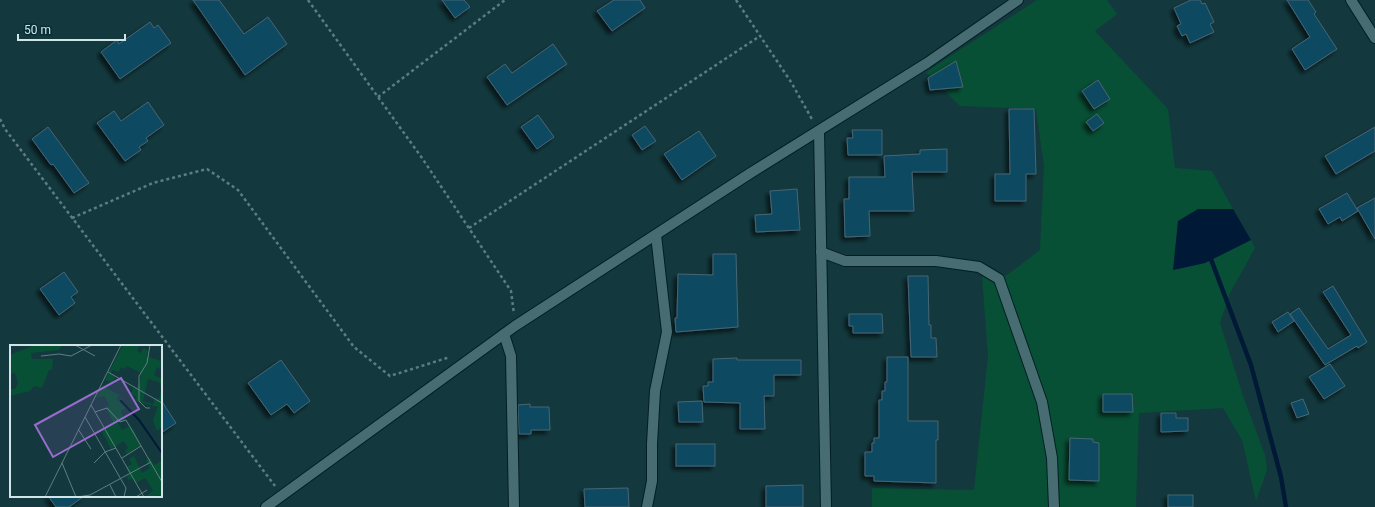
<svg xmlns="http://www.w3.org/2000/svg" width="1375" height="507" viewBox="0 0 1375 507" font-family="Roboto,sans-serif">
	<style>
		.green { fill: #075035 }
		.water { fill: #001937 }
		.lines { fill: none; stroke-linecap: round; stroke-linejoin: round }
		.stream { stroke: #001937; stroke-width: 4.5 }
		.building { fill: #104961; stroke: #476574; filter: url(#shadow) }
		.street-casing { stroke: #031f23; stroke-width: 12 }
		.path { stroke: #5e7d81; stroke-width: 2.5; stroke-dasharray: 3 3; stroke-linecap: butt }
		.street { stroke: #476d72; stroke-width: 10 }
		.inset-river { fill: none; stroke: #001937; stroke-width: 2 }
		.inset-road { fill: none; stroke: #5f7e82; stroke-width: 1 }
		.view { fill: #996dcd; fill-opacity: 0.15; stroke: #996dcd; stroke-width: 2 }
		.inset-edge { fill: none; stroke: #d1e5e8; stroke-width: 2 }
	</style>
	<defs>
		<filter id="shadow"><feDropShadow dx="-3.5" dy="3.5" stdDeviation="2" flood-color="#0009"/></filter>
	</defs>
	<rect width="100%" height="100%" fill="#13393e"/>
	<path class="green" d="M1037,0H1107L1117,14L1095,31L1168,109L1175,168L1212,171L1233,209H1198L1173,270L1205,263L1251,240L1255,248L1230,293L1220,323L1243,396L1265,455L1267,470L1256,501L1242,440L1223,408L1139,413L1136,507H872V488L974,490L988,356L982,277L1007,275L1040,250L1044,166L1036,109L960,106L926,72Z"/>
	<path class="water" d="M1198,209H1233L1251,240L1205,263L1173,270L1178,221Z"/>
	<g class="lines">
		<path class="stream" d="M1209,254L1251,365L1281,477L1286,507"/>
	</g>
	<g class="building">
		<path d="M193,0H219L244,34L268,17L287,44L245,75Z"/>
		<path d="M442,0H464L470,7L455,18Z"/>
		<path d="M614,0H640L645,8L612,31L597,11Z"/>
		<path d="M1191,0H1200L1202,4L1205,3L1214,22L1210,24L1214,32L1190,43L1186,34L1182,36L1177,26L1181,24L1174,8Z"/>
		<path d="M1287,0H1308L1316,12L1314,14L1337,49L1305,70L1292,49L1310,37Z"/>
		<path d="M150,22L154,28L158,25L171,43L120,79L101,52L117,40L119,44Z"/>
		<path d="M553,44L567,64L507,105L487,77L505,64L512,73Z"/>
		<path d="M956,61L963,87L930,90L928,78Z"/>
		<path d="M1098,80L1110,99L1094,109L1082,91Z"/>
		<path d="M148,102L164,125L146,138L148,141L139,147L141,150L125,161L97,123L114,111L121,121Z"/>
		<path d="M1009,109H1034L1036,174H1026V201H995V174H1010Z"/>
		<path d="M1097,114L1104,123L1093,131L1086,122Z"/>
		<path d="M538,115L554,137L537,149L521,127Z"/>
		<path d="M645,126L656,141L642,150L632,135Z"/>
		<path d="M48,127L89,183L74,193L53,164L51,165L32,139Z"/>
		<path d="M1375,127V151L1336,174L1325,156Z"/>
		<path d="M852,130H882V155H848L847,138H853Z"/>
		<path d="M699,131L716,156L682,180L664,154Z"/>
		<path d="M947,149V172H912L914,211H869L870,236L845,237L844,199H849V177H885L884,156L920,154V150Z"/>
		<path d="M797,189L800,230L756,232L755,215L772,214L770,191Z"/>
		<path d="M1347,193L1358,211L1342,221L1340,217L1328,224L1319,209Z"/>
		<path d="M1375,198V239L1357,208Z"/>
		<path d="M713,254H736L738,327L676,332L675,318H677L678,274L713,275Z"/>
		<path d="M64,272L78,292L71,297L75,303L59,315L40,289Z"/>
		<path d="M908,276H928L929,325H931V338H936L937,357H911Z"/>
		<path d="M1333,286L1367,342L1358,348L1357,346L1325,365L1290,314L1299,308L1328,349L1351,335L1323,292Z"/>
		<path d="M1288,312L1294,321L1278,332L1272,322Z"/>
		<path d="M849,314H882L883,333H853V326H849Z"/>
		<path d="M887,357H908V421H938V440H936V483L874,481V476H865V452H872V443H874V438H879V400H882V391H885V382H887Z"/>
		<path d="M737,358V360H801V375H774V396H764L765,429H740V403L704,402L703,386H708V382H713V359Z"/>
		<path d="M281,360L310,401L294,413L287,404L271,415L248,383Z"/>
		<path d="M1330,364L1345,386L1324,399L1309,377Z"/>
		<path d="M1103,394H1132L1133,412H1103Z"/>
		<path d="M1303,399L1309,414L1297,418L1291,403Z"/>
		<path d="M161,400L176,423L161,433Z"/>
		<path d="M702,401L703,422H679L678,402Z"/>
		<path d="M530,404V407H549L550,430H531V434H519L518,405Z"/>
		<path d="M1161,413H1176V418H1188V431L1161,432Z"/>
		<path d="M1070,438L1093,439V442L1099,443V481L1069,480Z"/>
		<rect x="676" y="444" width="39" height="22"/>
		<path d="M803,485V507H766V486Z"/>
		<path d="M628,488L629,507H585L584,489Z"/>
		<rect x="1168" y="495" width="25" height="12"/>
		<path d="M48,496H84L69,507H56Z"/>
	</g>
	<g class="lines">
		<g class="street-casing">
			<g id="street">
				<path d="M1351,0L1375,38"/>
				<path d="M819,131L826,507"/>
				<path d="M821,252L845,261H936L979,267L999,279L1042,402L1052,458L1054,507"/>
				<path d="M504,334L511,356L514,507"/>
				<path d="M266,507L515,326L749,174L927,63L1018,0"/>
				<path d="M647,507L652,481V444L655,391L667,332L656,235"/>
			</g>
		</g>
		<g class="path">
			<path d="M308,0L422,158L511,291L514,314"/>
			<path d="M736,0L791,82L813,121"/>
			<path d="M378,97L505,0"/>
			<path d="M0,119L5,129L275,486"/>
			<path d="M72,218L153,183L207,169L238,190L354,347L390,376L450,357"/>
			<path d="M469,228L760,36"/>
		</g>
		<use href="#street" class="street"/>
	</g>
	<g transform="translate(10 345)">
		<rect width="152" height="152" fill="#13393e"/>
		<path d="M52,0L49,5L21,8L22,14H43L42,25H39L32,43L24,41L20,46L0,51V44H5L8,38L5,28L0,29V10L22,1ZM113,0H127L129,2L127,6L130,8L134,3L138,6L136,11L151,16L150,24L147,22L144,30L152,34V82L147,86L143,75L148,62L125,56L126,52L121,49L124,41L127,43L130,38L131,28L117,21L115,24L111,22L108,27L103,25L100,28L105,32L102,38L95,35ZM138,34L149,37L152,43L149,54L146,53L143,59L133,56ZM92,41L110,50L107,53L108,56L112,52L113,58L121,66V68L116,63L111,66L115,75L108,78L112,85L119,82L123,84L131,100L117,109L115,106L118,103L114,96L101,104L92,87L103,77L96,63L99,60L96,54L94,51L86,53ZM124,111L132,128L140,123L136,115L140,113L144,120L152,116V150L136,152L143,145L135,133L126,138L123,133L118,135L117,131L120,129L116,122L122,119L119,114Z" fill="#075035" fill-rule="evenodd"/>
		<path class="inset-river" d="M110,55L129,75L152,108"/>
		<path class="inset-road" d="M65,0L85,11M140,0L137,18L129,31V56L136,63H140M31,11L49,9L61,11L82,0M98,27L152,58M81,60L134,152M85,67L97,63L110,77L116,75L152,137M75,72L116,143L114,152M68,84L81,104M112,113L131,101M52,118L66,152M84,118L95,107L106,103M100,140L106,152M35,152L111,0M67,152L80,150L141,117M126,152L137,145"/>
		<path class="view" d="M111,33L129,64L43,112L25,80Z"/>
		<rect width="152" height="152" class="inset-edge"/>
	</g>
	<path d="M18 34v6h107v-6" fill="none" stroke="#d1e5e8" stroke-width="2"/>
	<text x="24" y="34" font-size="12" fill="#d1e5e8" stroke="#072e34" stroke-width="3" paint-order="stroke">50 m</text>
</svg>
